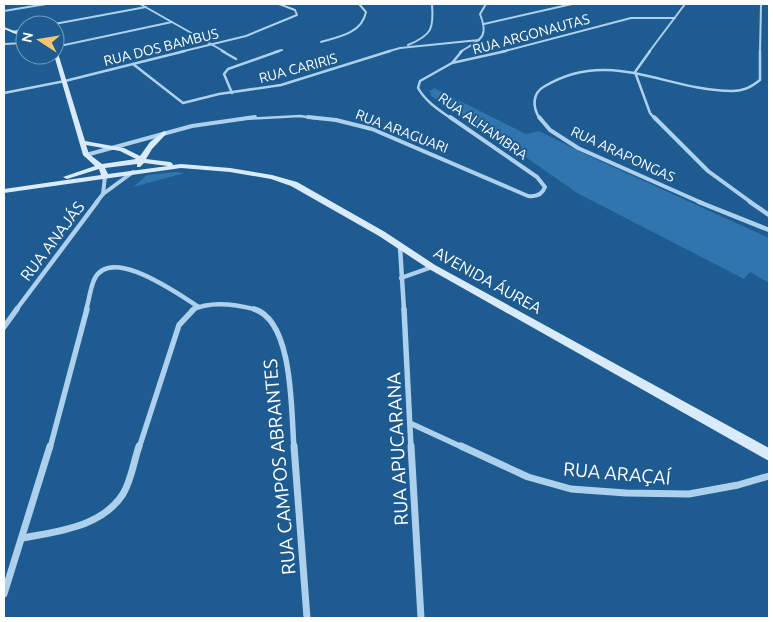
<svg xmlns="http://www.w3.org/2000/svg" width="773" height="622" viewBox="0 0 773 622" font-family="Ubuntu,sans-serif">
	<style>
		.green { fill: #3175ae }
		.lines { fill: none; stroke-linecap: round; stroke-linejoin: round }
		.street-far5 { stroke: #add0ed; stroke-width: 2 }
		.street-far4 { stroke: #add0ed; stroke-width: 2.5 }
		.street-far3 { stroke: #add0ed; stroke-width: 4 }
		.street-far2 { stroke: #add0ed; stroke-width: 4.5 }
		.street-far1 { stroke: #add0ed; stroke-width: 5.5 }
		.street { stroke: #add0ed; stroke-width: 7 }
		.secondary { fill: #d9ebfa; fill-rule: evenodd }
		.labels { text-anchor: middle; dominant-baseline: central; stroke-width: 4; stroke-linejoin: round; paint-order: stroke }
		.far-street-label { font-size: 14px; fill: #fff; stroke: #1d5b90 }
		.street-label { font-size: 16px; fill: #fff; stroke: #1d5b90 }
		.near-street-label { font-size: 19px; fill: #fff; stroke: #1d5b90 }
	</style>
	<rect width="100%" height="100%" fill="#1d5b90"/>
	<g class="green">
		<path d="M434,88L526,134L539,131L589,156L769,238V283L750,272L744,279L577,193L497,137L431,96L430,91Z"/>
		<path d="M175,172L185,173L133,187L147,175Z"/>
	</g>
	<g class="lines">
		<g class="street-far5">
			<path d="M140,4L225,52"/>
			<path d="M4,11L46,4"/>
			<path d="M484,24L572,4"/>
			<path d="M49,25L146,7"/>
			<path d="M13,32L25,29"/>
			<path d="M321,42C339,37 362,33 366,12L359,4"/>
			<path d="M4,44L25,43"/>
			<path d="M408,45C432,35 434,29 432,4"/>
			<path d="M55,47L172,22"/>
			<path d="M180,52L246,36L297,15L295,10L279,4"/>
			<path d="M275,52L282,50"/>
			<path d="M386,52L400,48L479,40"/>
			<path d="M460,52C479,40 490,39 480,14L486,4"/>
			<path d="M501,52L631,18H675"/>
			<path d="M649,52L685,4"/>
			<path d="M760,52L761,4"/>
		</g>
		<g class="street-far4">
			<path d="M222,51L236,59"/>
			<path d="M650,51L635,72L650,113L655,119"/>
			<path d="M452,63L506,51"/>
			<path d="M133,64L183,103L219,94L281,85L390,51"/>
			<path d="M4,93L65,81L185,51"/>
			<path d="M232,93L224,74L228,69L279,51"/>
			<path d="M242,119L300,116L320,119"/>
			<path d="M452,119C439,110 426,102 418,88L420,81L452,63L462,51"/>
			<path d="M540,119C532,107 532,93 545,86C610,47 666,91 732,91C744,91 751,87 760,80V51"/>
		</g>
		<g class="street-far3">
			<path d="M308,117L336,120L372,129L528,196C536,197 542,195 545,187L537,177L450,117"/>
			<path d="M539,117L550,130L578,148L702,203"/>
			<path d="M654,117L708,171L752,203"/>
			<path d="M86,155L192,126L255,117"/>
			<path d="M103,194L105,176"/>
			<path d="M96,203L103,194L133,172"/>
		</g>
		<g class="street-far2">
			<path d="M699,202L769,230"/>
			<path d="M750,202L769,215"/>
			<path d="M400,247L404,310"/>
			<path d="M401,278L432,267"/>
			<path d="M16,310L97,202"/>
			<path d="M86,310C89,301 90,289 94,280C110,244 179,295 199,307"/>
			<path d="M192,310C211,300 239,305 258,310"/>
		</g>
		<g class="street-far1">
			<path d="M254,309C294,321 291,413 294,448"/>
			<path d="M404,309L411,448"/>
			<path d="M4,327L17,309"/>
			<path d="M412,424L464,448"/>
			<path d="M50,448L87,309"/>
			<path d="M139,448L179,325L194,309"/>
		</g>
		<g class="street">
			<path d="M294,446L307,618"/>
			<path d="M411,446L421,618"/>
			<path d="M461,446L528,477L571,489L626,493L689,494L738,485L769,476"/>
			<path d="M23,538C58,531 102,527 123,494C131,481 134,461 139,446"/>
			<path d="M4,594L50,446"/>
		</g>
		<g class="secondary">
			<path d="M4,27L25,35V38L4,29Z"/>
			<path d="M55,49L57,50L85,141L124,148L140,156L150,142L164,131L167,133L152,149L146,159L170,162L172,163L173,165L181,164L230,168L272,175L297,182L385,232L435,265L769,448V461L429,269L379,236L291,186L271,179L230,172L181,168L4,193V189L101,175L99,169L67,179L63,177L95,166L83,155L54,55ZM86,145L120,151L136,159L102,164L89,154ZM144,163L168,166L108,174L105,168L137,164V167H140Z"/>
		</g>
	</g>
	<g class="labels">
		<g class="far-street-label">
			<text transform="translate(531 34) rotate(-15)">RUA ARGONAUTAS</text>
			<text transform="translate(161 47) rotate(-14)">RUA DOS BAMBUS</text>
			<text transform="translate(298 68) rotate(-15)">RUA CARIRIS</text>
			<text transform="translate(483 126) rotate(35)">RUA ALHAMBRA</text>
			<text transform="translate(402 131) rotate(21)">RUA ARAGUARI</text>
			<text transform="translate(623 154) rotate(25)">RUA ARAPONGAS</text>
		</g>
		<g class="street-label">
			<text transform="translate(52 241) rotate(-53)">RUA ANAJÁS</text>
			<text transform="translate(488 280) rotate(29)">AVENIDA ÁUREA</text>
		</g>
		<g class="near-street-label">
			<text transform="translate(397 449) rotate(-93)">RUA APUCARANA</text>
			<text transform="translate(279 467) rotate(-95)">RUA CAMPOS ABRANTES</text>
			<text transform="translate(617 473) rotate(5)">RUA ARAÇAÍ</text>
		</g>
	</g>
	<rect width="773" height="622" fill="none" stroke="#ffffff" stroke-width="10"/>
	<g transform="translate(40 40) rotate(282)"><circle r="24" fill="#1d5b90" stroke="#779dbc"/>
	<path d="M0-4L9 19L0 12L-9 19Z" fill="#fdc46c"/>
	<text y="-8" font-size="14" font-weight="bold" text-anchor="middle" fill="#ffffff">N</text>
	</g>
</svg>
